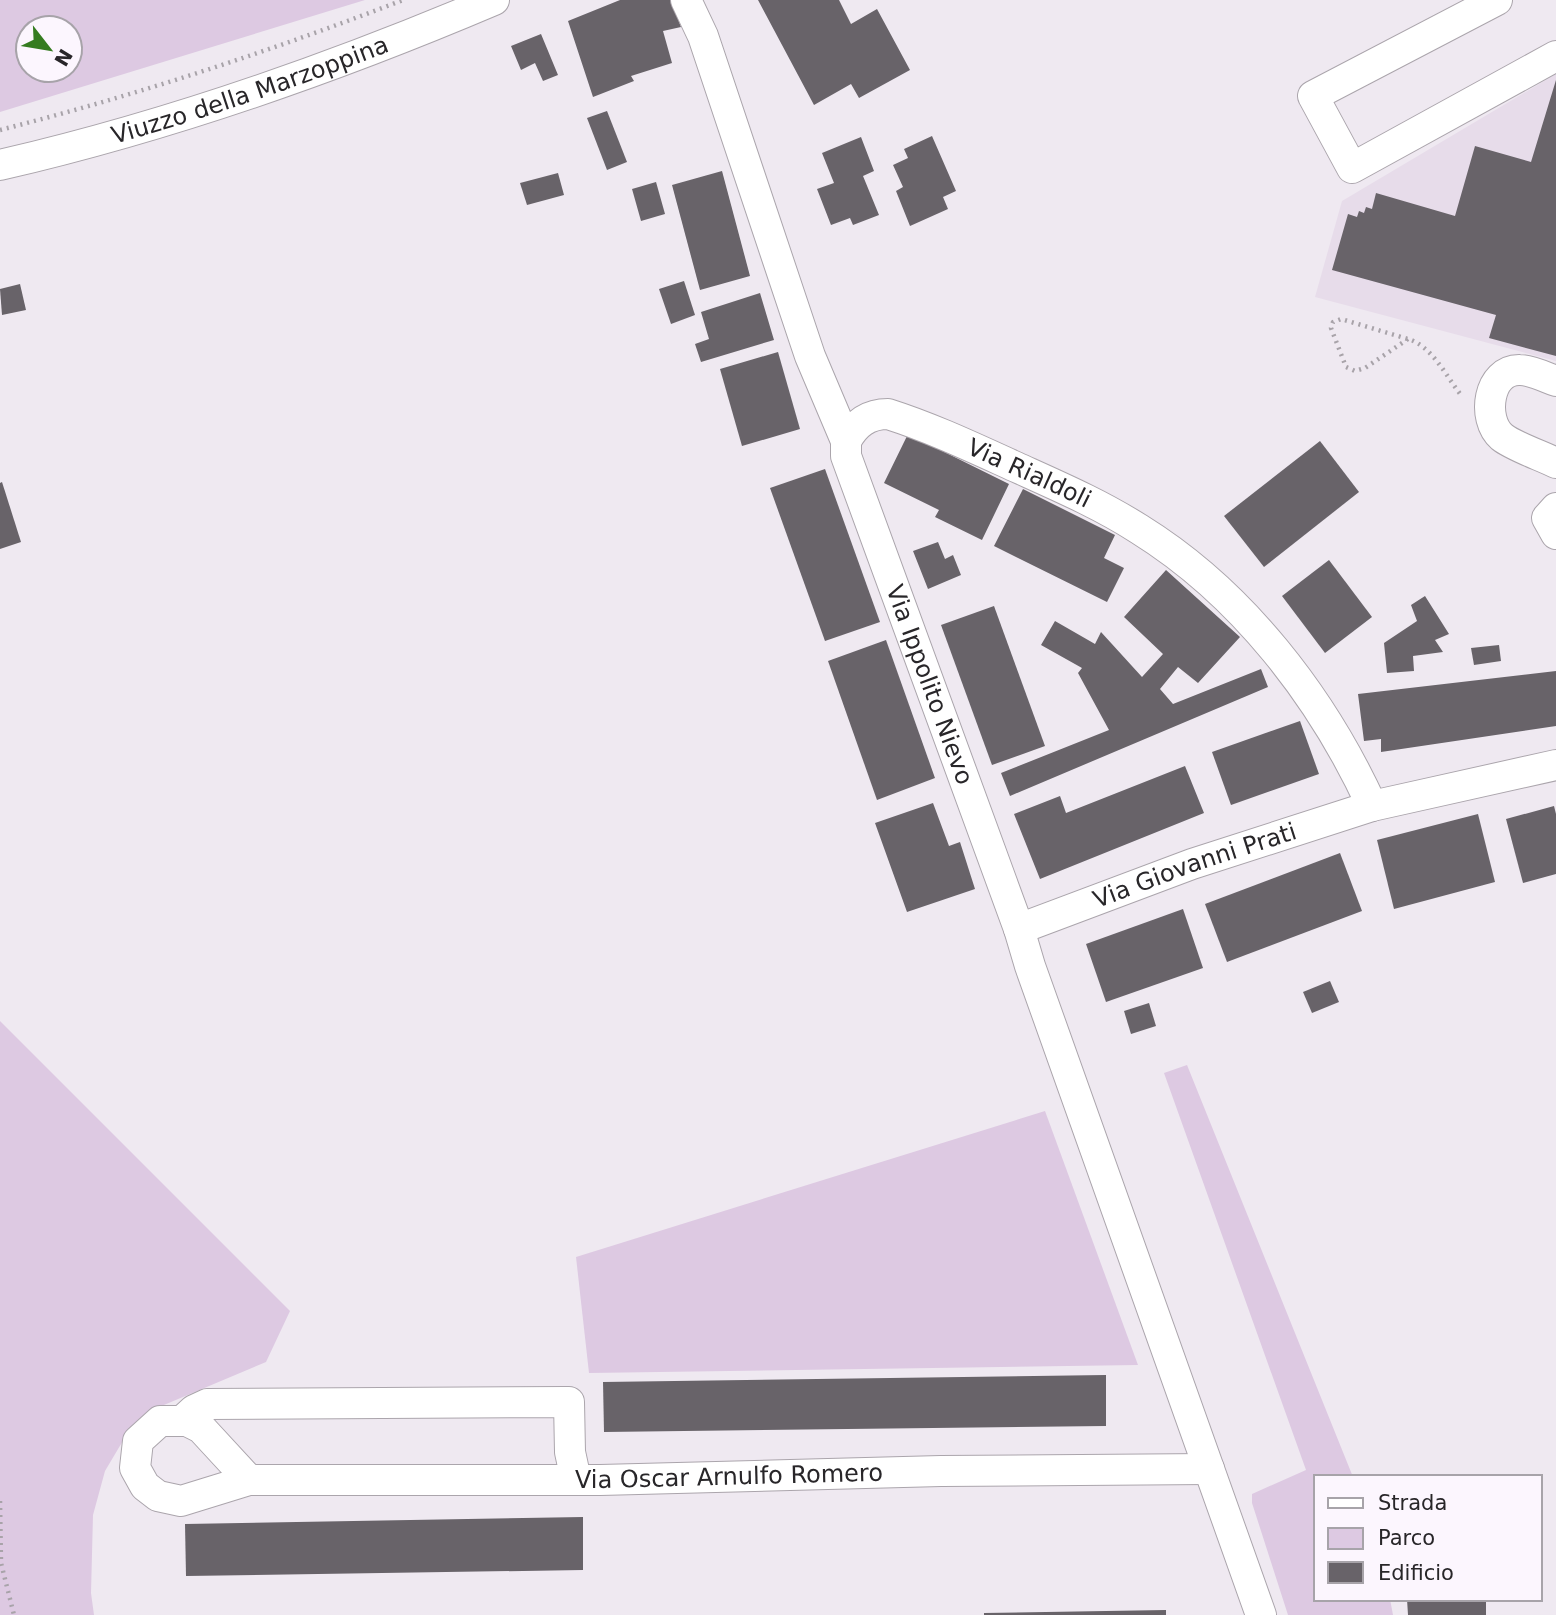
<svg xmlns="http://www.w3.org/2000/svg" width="1556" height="1615" viewBox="0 0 1556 1615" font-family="'DejaVu Sans',sans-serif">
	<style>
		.built { fill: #e7dcea }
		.green { fill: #ddc9e2; fill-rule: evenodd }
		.building { fill: #686369 }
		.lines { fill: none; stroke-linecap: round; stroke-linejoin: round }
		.minor-casing { stroke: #aba5ac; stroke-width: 32 }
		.path { stroke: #a8a3a9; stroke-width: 4.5; stroke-dasharray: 2 5; stroke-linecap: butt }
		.minor { stroke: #fff; stroke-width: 30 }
		.labels { text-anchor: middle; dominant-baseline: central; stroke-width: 7; stroke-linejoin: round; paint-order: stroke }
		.street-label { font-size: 24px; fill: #282629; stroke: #fcf6fe }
	</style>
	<rect width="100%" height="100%" fill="#efe9f1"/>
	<path class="built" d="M1556,74V361L1315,297L1342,201Z"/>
	<g class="green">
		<path d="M0,0H365L0,112ZM28,28H70V70H28Z"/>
		<path d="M0,1021L290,1311L266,1362L152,1410L124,1439L105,1471L93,1515L91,1593L94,1615H0Z"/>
		<path d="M1187,1065L1353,1477H1316V1599H1390L1393,1615H1288L1252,1503V1494L1306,1470L1164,1073Z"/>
		<path d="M1045,1111L1138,1365L589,1373L576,1257Z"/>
	</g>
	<g class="building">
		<path d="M620,0H671L681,27L663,31L672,63L631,76L634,81L593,97L568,21Z"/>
		<path d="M758,0H839L851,24L877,9L910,70L859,98L851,84L814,105Z"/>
		<path d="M541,34L558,75L543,81L535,63L521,70L511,46Z"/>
		<path d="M1556,80V356L1489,338L1496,315L1332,270L1348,214L1357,217L1359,211L1364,213L1366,207L1372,209L1376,193L1455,216L1475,146L1531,162Z"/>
		<path d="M607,111L627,162L607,170L587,118Z"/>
		<path d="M932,136L956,191L943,197L948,209L910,226L896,191L903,187L893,165L908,158L904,149Z"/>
		<path d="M861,137L874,171L863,176L879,215L853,225L850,218L831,225L817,189L834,183L822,153Z"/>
		<path d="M722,171L750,276L700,290L672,185Z"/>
		<path d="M558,173L564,195L527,205L520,183Z"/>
		<path d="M656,182L665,214L641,221L632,189Z"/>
		<path d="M684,281L695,315L671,324L659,289Z"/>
		<path d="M20,284L26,310L2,315L0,289Z"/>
		<path d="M760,293L774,340L701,362L695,344L709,339L701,312Z"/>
		<path d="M778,352L800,429L742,446L720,369Z"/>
		<path d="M908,434L1009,484L982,540L935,517L939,510L884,483Z"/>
		<path d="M1320,441L1359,492L1264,567L1224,516Z"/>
		<path d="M825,469L880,622L825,641L770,488Z"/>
		<path d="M2,482L21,542L0,549V483Z"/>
		<path d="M1023,489L1115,535L1104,558L1124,568L1107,602L994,546Z"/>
		<path d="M938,542L945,559L953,555L961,575L928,589L913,551Z"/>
		<path d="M1329,560L1372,617L1325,653L1282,596Z"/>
		<path d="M1166,570L1240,637L1198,683L1178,667L1160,689L1173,704L1261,669L1268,687L1010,796L1001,773L1109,730L1078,673L1082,668L1041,645L1055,621L1095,644L1101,632L1142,677L1163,654L1124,617Z"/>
		<path d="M1425,596L1449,634L1435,640L1443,652L1413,656L1414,671L1387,673L1384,643L1417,621L1411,605Z"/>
		<path d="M994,606L1045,746L992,765L941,625Z"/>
		<path d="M886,640L935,778L877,800L828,661Z"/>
		<path d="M1499,645L1501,661L1474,665L1471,648Z"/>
		<path d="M1556,671V726L1381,752V739L1364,741L1358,694Z"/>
		<path d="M1300,721L1319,774L1231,805L1212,752Z"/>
		<path d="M1185,766L1204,813L1040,879L1014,814L1060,796L1066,813Z"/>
		<path d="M933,803L949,846L960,842L975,889L907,912L875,823Z"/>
		<path d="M1554,806L1556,814V874L1523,883L1506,819Z"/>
		<path d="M1478,814L1495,882L1394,909L1377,840Z"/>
		<path d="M1340,853L1362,911L1227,962L1205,904Z"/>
		<path d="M1183,909L1203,968L1106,1002L1086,944Z"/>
		<path d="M1330,981L1339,1002L1312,1013L1303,992Z"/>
		<path d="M1149,1003L1156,1026L1131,1034L1124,1011Z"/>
		<path d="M1106,1375V1426L604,1432L603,1382Z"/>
		<path d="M583,1517V1570L186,1576L185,1524Z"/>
		<path d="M1407,1599H1486V1615H1408Z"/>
		<path d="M1166,1610V1615H984V1613Z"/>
	</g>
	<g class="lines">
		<g class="minor-casing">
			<g id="minor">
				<path id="s1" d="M686,0L703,36L810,356L846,441V456L1019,929L1030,966L1261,1615"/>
				<path d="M1497,0L1313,96L1352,168L1556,56"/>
				<path id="s2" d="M0,165C169,126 334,68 494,0"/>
				<path d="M1556,381C1545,377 1531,370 1520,370C1488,369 1481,419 1502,437C1513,446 1542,456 1556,463"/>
				<path id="s3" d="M846,441C855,424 868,414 888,414C932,428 974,448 1016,467C1058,486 1100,504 1139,529C1242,593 1322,697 1372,806"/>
				<path d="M1556,508L1547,518L1556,534"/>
				<path id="s4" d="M1019,929L1192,864L1372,806L1556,765"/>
				<path d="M182,1421L194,1410L207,1404L569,1402L570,1452L576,1480"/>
				<path id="s5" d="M249,1480L201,1428L187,1421H160L138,1441L135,1468L145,1486L158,1496L181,1501L249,1480H600L941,1471L1209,1469"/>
			</g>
		</g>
		<g class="path">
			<path d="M0,130C137,95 271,51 403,0"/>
			<path d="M1408,339L1365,368L1355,371L1346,367L1331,328L1333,322L1341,319L1408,339C1432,346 1446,376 1461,395"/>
			<path d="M0,1501L1,1563L14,1615"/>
		</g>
		<use href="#minor" class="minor"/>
	</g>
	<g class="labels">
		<g class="street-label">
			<text stroke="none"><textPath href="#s2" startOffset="261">Viuzzo della Marzoppina</textPath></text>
			<text stroke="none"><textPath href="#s3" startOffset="206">Via Rialdoli</textPath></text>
			<text stroke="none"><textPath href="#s1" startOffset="728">Via Ippolito Nievo</textPath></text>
			<text stroke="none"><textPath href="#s4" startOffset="187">Via Giovanni Prati</textPath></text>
			<text stroke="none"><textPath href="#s5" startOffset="782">Via Oscar Arnulfo Romero</textPath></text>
		</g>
	</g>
	<rect x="1314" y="1475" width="228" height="126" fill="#fcf6fe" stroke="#a7a3a9" stroke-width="2"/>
	<rect x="1328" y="1498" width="35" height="10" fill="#ffffff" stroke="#a7a3a9" stroke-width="2"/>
	<text x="1378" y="1510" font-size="21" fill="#282629">Strada</text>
	<rect x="1328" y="1528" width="35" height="21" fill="#ddc9e2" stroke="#a7a3a9" stroke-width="2"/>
	<text x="1378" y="1545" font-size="21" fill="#282629">Parco</text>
	<rect x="1328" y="1562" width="35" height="21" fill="#686369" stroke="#a7a3a9" stroke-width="2"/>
	<text x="1378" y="1580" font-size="21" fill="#282629">Edificio</text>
	<g transform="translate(49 49) rotate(121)"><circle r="33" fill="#fcf6fe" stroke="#a7a3a9" stroke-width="2"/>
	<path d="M0-5L12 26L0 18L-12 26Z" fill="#357c20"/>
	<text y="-10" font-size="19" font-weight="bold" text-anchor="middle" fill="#282629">N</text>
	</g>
</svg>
